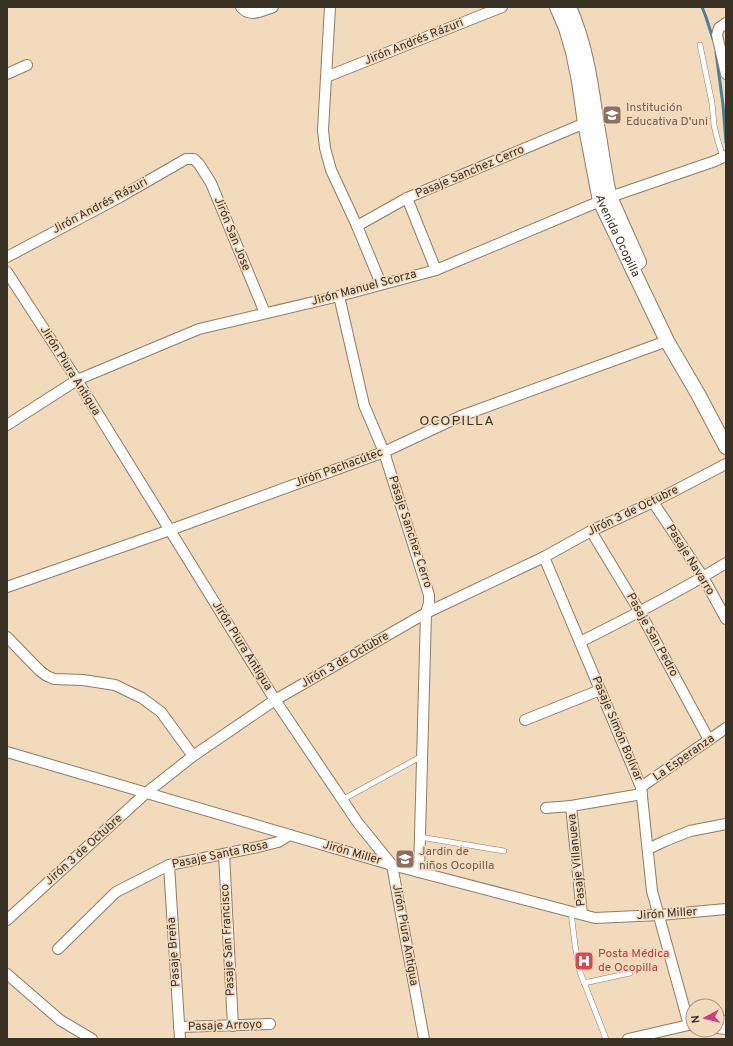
<svg xmlns="http://www.w3.org/2000/svg" width="733" height="1046" viewBox="0 0 733 1046" font-family="Overpass,sans-serif">
	<style>
		.lines { fill: none; stroke-linecap: round; stroke-linejoin: round }
		.stream { stroke: #498192; stroke-width: 3 }
		.lane-casing { stroke: #917c60; stroke-width: 6 }
		.street-casing { stroke: #917c60; stroke-width: 12 }
		.secondary-casing { stroke: #917c60; stroke-width: 16 }
		.lane { stroke: #fff; stroke-width: 5 }
		.street { stroke: #fff; stroke-width: 10 }
		.secondary { stroke: #fff; stroke-width: 14 }
		.labels { text-anchor: middle; dominant-baseline: central; stroke-width: 3.5; stroke-linejoin: round; paint-order: stroke }
		.street-label { font-size: 12px; fill: #3a3125; stroke: #f2dabc }
		.education-label { font-size: 12px; fill: #785e54; stroke: #f2dabc; text-anchor: start }
		.health-label { font-size: 12px; fill: #be3a42; stroke: #f2dabc; text-anchor: start }
		.quarter-label { font-size: 14px; letter-spacing: 1px; fill: #3a3125; stroke: #f2dabc }
	</style>
	<rect width="100%" height="100%" fill="#f2dabc"/>
	<g class="lines">
		<g class="stream">
			<path d="M702,7L706,17L713,39"/>
			<path d="M716,52L723,105L726,143"/>
		</g>
		<g class="lane-casing">
			<g id="lane">
				<path d="M700,45L712,103L714,125L717,138L723,157"/>
				<path d="M342,800L422,756"/>
				<path d="M420,837L504,851"/>
				<path d="M571,912L575,945L580,972L606,1039"/>
				<path d="M584,983L630,973"/>
			</g>
		</g>
		<g class="street-casing">
			<g id="street">
				<path d="M241,7C250,18 262,11 273,7"/>
				<path d="M330,7L323,130L325,148L331,170L357,226L381,284"/>
				<path d="M726,23L719,28L717,35L726,74"/>
				<path d="M7,74L27,65"/>
				<path d="M326,77L502,7"/>
				<path d="M407,198L436,270"/>
				<path d="M357,226L407,198L585,123"/>
				<path d="M7,257L120,197L186,159H194L199,164L211,183L265,313"/>
				<path d="M7,272L77,380L275,700L358,823L392,865L424,1039"/>
				<path d="M339,296L364,405L384,452L429,595V603L426,613L419,872"/>
				<path d="M7,425L77,380L199,329L339,296L436,270L610,197L715,161L726,156"/>
				<path d="M653,502L703,577L726,619"/>
				<path d="M591,531L640,612L709,740"/>
				<path d="M544,557L641,787L652,891L689,1025"/>
				<path d="M7,587L170,530L384,452L461,416L667,341"/>
				<path d="M7,637L40,671L47,676L54,679L83,680L115,685L142,698L161,712L193,756"/>
				<path d="M580,642C630,617 679,592 726,563"/>
				<path d="M525,720L600,690"/>
				<path d="M7,752L392,865L595,918L660,915L726,909"/>
				<path d="M641,787L726,728"/>
				<path d="M571,806L582,914"/>
				<path d="M546,808L571,806L642,794"/>
				<path d="M648,849L665,841L690,831L726,824"/>
				<path d="M224,854L233,1026"/>
				<path d="M169,865L180,1039"/>
				<path d="M7,920L146,793L193,756L275,700L426,613L544,557L591,531L653,502L726,464"/>
				<path d="M58,949L116,892L169,865L258,847L278,842L290,835"/>
				<path d="M7,974L60,1020L92,1039"/>
				<path d="M717,1022L726,1021"/>
				<path d="M179,1027L270,1024"/>
				<path d="M717,1028L726,1029"/>
				<path d="M628,1039L693,1024"/>
			</g>
		</g>
		<g class="secondary-casing">
			<g id="secondary">
				<path id="s1" d="M557,7L566,28L573,52L579,81L585,123L600,201L667,341L698,394L726,447"/>
				<path d="M569,7C584,41 590,76 595,112C599,136 603,160 607,185L610,197L639,262"/>
			</g>
		</g>
		<use href="#lane" class="lane"/>
		<use href="#street" class="street"/>
		<use href="#secondary" class="secondary"/>
	</g>
	<defs>
		<g id="school-square" transform="scale(1)"><rect x="-9" y="-9" width="18" height="18" rx="4" fill="#8d6e63" stroke="#f2dabc"/><path d="M0-5L7-2L0 1L-7-2ZM-4 1L0 2.5L4 1V4Q0 6-4 4Z" fill="#fff"/></g>
		<g id="hospital-square" transform="scale(1)"><rect x="-9" y="-9" width="18" height="18" rx="4" fill="#e0444e" stroke="#f2dabc"/><path d="M-5-5h3v3.5h4V-5h3V5h-3V1.5h-4V5h-3Z" fill="#fff"/></g>
	</defs>
	<g fill-rule="evenodd">
		<use href="#school-square" x="612" y="115"/>
		<use href="#school-square" x="405" y="859"/>
		<use href="#hospital-square" x="584" y="961"/>
	</g>
	<g class="labels">
		<g class="street-label">
			<text transform="translate(414 42) rotate(-22)">Jirón Andrés Rázuri</text>
			<text transform="translate(470 172) rotate(-23)">Pasaje Sanchez Cerro</text>
			<text transform="translate(100 206) rotate(-28)">Jirón Andrés Rázuri</text>
			<text transform="translate(232 234) rotate(68)">Jirón San Jose</text>
			<text stroke="none"><textPath href="#s1" startOffset="238">Avenida Ocopilla</textPath></text>
			<text transform="translate(364 288) rotate(-15)">Jirón Manuel Scorza</text>
			<text transform="translate(70 371) rotate(58)">Jirón Piura Antigua</text>
			<text transform="translate(339 468) rotate(-20)">Jirón Pachacútec</text>
			<text transform="translate(633 511) rotate(-26)">Jirón 3 de Octubre</text>
			<text transform="translate(410 532) rotate(72)">Pasaje Sanchez Cerro</text>
			<text transform="translate(690 560) rotate(58)">Pasaje Navarro</text>
			<text transform="translate(652 635) rotate(61)">Pasaje San Pedro</text>
			<text transform="translate(242 646) rotate(58)">Jirón Piura Antigua</text>
			<text transform="translate(345 660) rotate(-30)">Jirón 3 de Octubre</text>
			<text transform="translate(617 729) rotate(67)">Pasaje Simón Bolívar</text>
			<text transform="translate(684 758) rotate(-35)">La Esperanza</text>
			<text transform="translate(84 850) rotate(-42)">Jirón 3 de Octubre</text>
			<text transform="translate(352 853) rotate(16)">Jirón Miller</text>
			<text transform="translate(220 855) rotate(-12)">Pasaje Santa Rosa</text>
			<text transform="translate(577 860) rotate(-96)">Pasaje Villanueva</text>
			<text transform="translate(667 914) rotate(-4)">Jirón Miller</text>
			<text transform="translate(405 935) rotate(80)">Jirón Piura Antigua</text>
			<text transform="translate(228 940) rotate(-93)">Pasaje San Francisco</text>
			<text transform="translate(174 952) rotate(-94)">Pasaje Breña</text>
			<text transform="translate(225 1026) rotate(-2)">Pasaje Arroyo</text>
		</g>
		<g class="education-label">
			<text x="626" y="108">Institución<tspan x="626" dy="14">Educativa D'uni</tspan></text>
			<text x="419" y="852">Jardin de<tspan x="419" dy="14">niños Ocopilla</tspan></text>
		</g>
		<g class="health-label">
			<text x="598" y="954">Posta Médica<tspan x="598" dy="14">de Ocopilla</tspan></text>
		</g>
		<g class="quarter-label">
			<text x="457" y="421">OCOPILLA</text>
		</g>
	</g>
	<rect width="733" height="1046" fill="none" stroke="#3a3125" stroke-width="16"/>
	<g transform="translate(705 1018) rotate(263)"><circle r="19" fill="#f2dabc" stroke="#a89680"/>
	<path d="M0-3L7 15L0 10L-7 15Z" fill="#c9407a"/>
	<text y="-6" font-size="11" font-weight="bold" text-anchor="middle" fill="#3a3125">N</text>
	</g>
</svg>
